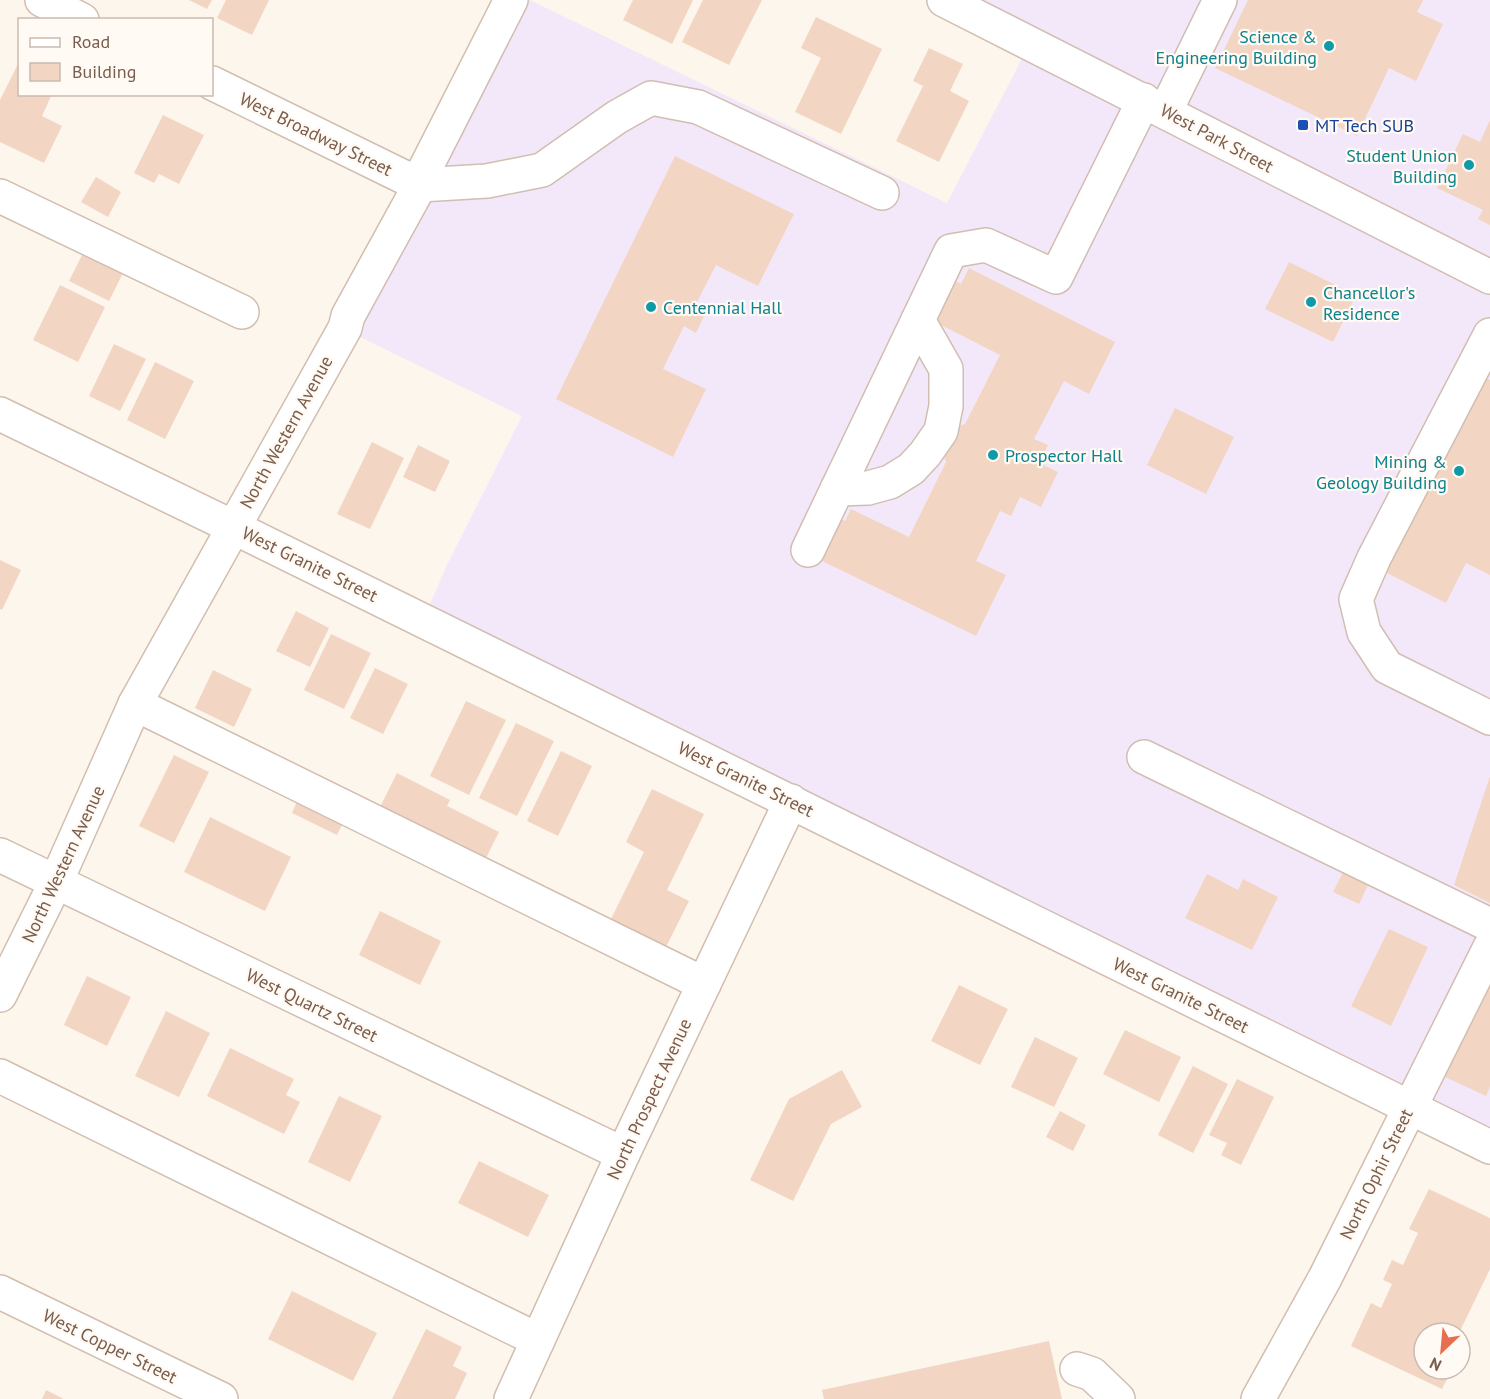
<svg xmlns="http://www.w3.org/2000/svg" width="1490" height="1399" viewBox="0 0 1490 1399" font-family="'PT Sans',sans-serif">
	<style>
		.education { fill: #f3e8fa }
		.building { fill: #f3d5c3 }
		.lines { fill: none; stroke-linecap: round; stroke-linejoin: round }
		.minor-casing { stroke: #d1beb0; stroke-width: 36 }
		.minor { stroke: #fff; stroke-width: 33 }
		.culture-dot { fill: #0f9aa8; stroke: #fffaf3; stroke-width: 2 }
		.transit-dot { fill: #1a4fb4; stroke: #fffaf3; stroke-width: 2 }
		.labels { text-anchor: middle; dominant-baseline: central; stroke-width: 4.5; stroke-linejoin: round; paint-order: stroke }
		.culture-label { font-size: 18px; fill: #0d838f; stroke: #fffaf3; text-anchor: end }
		.transit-label { font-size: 18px; fill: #164399; stroke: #fffaf3; text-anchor: start }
		.street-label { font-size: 18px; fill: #7a5c4d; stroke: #fffaf3 }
	</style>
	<rect width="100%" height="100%" fill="#fdf6ec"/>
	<path class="education" d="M511,0H530L947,203L1030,43L944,0H1490V1147L423,620L446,567L522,416L354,334Z"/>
	<g class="building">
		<path d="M189,0H212L207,9Z"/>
		<path d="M226,0H269L252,35L217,18Z"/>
		<path d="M633,0H693L672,44L623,20Z"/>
		<path d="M703,0H762L729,65L682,42Z"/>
		<path d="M1248,0H1423L1417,12L1443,24L1416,81L1389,68L1357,136L1215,68Z"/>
		<path d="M816,17L882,49L841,134L795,112L821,58L801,48Z"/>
		<path d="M929,48L963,64L950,91L969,101L939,162L896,141L923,86L913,81Z"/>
		<path d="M20,60V94H52L42,116L62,126L44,163L0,142V100Z"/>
		<path d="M163,115L204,135L179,184L159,174L154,183L134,173Z"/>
		<path d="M1490,120V225L1478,219L1483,210L1437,188L1463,134L1480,142Z"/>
		<path d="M675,156L794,214L758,286L716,265L696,304L707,310L696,333L684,326L663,369L706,389L673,457L556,399Z"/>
		<path d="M96,177L121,192L108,217L81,202Z"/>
		<path d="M84,251L124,271L109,301L69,281Z"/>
		<path d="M1289,262L1356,295L1333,342L1265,309Z"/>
		<path d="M969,268L1115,342L1089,394L1064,381L1034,439L1048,445L1039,463L1058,472L1041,507L1020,497L1011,516L1000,511L976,561L1006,575L976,636L816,558L836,517L845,521L851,509L909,537L946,462L941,448L951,428L965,424L1000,355L935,322L956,281L961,284Z"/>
		<path d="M60,285L105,307L78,362L33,340Z"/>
		<path d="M114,344L146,359L120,411L89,396Z"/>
		<path d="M155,362L194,381L165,439L127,420Z"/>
		<path d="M1476,373L1490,380V575L1466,563L1446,603L1379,569Z"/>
		<path d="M1175,408L1234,437L1206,494L1147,465Z"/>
		<path d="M372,442L404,458L370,529L337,514Z"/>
		<path d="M418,445L450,461L435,492L403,477Z"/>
		<path d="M0,560L21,570L2,610L0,609Z"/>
		<path d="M296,611L329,628L310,667L276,651Z"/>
		<path d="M331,634L371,653L344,709L304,690Z"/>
		<path d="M375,668L408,684L383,734L350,718Z"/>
		<path d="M213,670L252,689L234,727L195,708Z"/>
		<path d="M466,701L506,720L469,795L430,776Z"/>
		<path d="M516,723L554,741L517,816L479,798Z"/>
		<path d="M561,751L592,766L558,836L527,821Z"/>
		<path d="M174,755L209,772L174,843L139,826Z"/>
		<path d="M397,773L450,800L447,806L499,832L485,860L380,807Z"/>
		<path d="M1490,776V903L1454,885Z"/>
		<path d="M652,789L704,814L667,890L689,901L665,949L610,921L644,852L626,842Z"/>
		<path d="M299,797L345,819L337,835L292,813Z"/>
		<path d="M210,817L291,857L265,911L184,872Z"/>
		<path d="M1344,870L1369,883L1359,904L1333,892Z"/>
		<path d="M1207,874L1238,890L1243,879L1278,897L1252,950L1185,918Z"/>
		<path d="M380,911L441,941L420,985L359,955Z"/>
		<path d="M1389,929L1428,947L1391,1026L1351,1006Z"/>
		<path d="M87,976L131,997L107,1046L64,1025Z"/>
		<path d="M1490,982V1087L1486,1096L1445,1077Z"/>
		<path d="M959,985L1008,1009L980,1065L931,1041Z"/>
		<path d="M166,1011L210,1033L179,1097L135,1076Z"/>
		<path d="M1125,1030L1181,1057L1159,1102L1103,1074Z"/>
		<path d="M1035,1037L1078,1058L1054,1107L1011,1087Z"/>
		<path d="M230,1048L294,1079L286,1095L300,1102L284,1134L207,1096Z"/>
		<path d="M1193,1066L1228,1084L1193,1153L1158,1135Z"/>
		<path d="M842,1070L862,1107L831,1124L793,1201L750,1180L789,1099Z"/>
		<path d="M1237,1079L1274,1097L1241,1165L1221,1155L1227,1143L1209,1135Z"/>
		<path d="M339,1096L382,1116L350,1182L308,1162Z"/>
		<path d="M1060,1111L1086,1125L1073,1151L1046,1137Z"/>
		<path d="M479,1161L549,1195L528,1237L458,1203Z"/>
		<path d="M1429,1189L1490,1218V1269L1459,1333H1424V1369H1452L1442,1389L1351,1346L1371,1303L1381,1308L1392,1284L1383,1280L1392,1260L1403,1265L1418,1233L1409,1229Z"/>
		<path d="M292,1291L377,1333L353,1381L268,1339Z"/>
		<path d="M426,1329L462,1347L453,1366L467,1373L455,1399H392Z"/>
		<path d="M1049,1341L1062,1399H824L822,1390Z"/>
		<path d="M46,1390L64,1399H42Z"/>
	</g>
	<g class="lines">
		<g class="minor-casing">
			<g id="minor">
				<path d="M42,0L82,20"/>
				<path d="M944,0C1127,91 1308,185 1490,277"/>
				<path d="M212,83L420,185L487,181L542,170L617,117L651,98L698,107L882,193"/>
				<path d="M1166,110L1220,0"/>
				<path d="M0,196L242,312"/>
				<path d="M1490,335L1374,558L1356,599L1364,632L1387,667L1490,718"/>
				<path d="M0,414L233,527L1490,1147"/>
				<path d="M837,489L868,488L890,482L911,469L925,454L941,431L946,406V369L918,320"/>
				<path d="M808,550L951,251L986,245L1056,277L1144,100"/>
				<path d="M135,704L704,984"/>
				<path d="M1144,757L1490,925"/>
				<path d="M0,855L623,1154"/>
				<path d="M0,995L56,882L135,704L345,328L348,316L420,185L425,169L511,0"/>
				<path d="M0,1076L538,1340"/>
				<path d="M0,1292L221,1399"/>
				<path d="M1077,1369L1092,1374L1118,1399"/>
				<path d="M511,1399L623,1154L791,801"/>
				<path d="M1258,1399L1325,1278L1490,947"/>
			</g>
		</g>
		<use href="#minor" class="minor"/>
	</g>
	<g class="culture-dot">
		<circle cx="1329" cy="46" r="6"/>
		<circle cx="1469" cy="165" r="6"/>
		<circle cx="1311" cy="302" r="6"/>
		<circle cx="651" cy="307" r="6"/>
		<circle cx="993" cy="455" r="6"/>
		<circle cx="1459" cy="471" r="6"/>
	</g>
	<rect class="transit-dot" x="1297" y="119" width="12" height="12" rx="3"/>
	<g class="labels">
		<g class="culture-label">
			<text x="1317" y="36">Science &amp;<tspan x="1317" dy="21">Engineering Building</tspan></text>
			<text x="1457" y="155">Student Union<tspan x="1457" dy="21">Building</tspan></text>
			<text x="1323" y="292" text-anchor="start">Chancellor's<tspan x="1323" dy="21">Residence</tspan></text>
			<text x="663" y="307" text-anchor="start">Centennial Hall</text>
			<text x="1005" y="455" text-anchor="start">Prospector Hall</text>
			<text x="1447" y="461">Mining &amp;<tspan x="1447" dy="21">Geology Building</tspan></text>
		</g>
		<g class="transit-label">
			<text x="1315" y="125">MT Tech SUB</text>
		</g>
		<g class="street-label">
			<text transform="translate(316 134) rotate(26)">West Broadway Street</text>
			<text transform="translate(1217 138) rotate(28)">West Park Street</text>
			<text transform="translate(286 432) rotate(-61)">North Western Avenue</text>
			<text transform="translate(310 564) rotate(26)">West Granite Street</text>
			<text transform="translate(746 779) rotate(26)">West Granite Street</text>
			<text transform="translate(63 864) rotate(-65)">North Western Avenue</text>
			<text transform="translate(1181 995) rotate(26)">West Granite Street</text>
			<text transform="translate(312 1005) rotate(26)">West Quartz Street</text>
			<text transform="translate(649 1099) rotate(-65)">North Prospect Avenue</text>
			<text transform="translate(1376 1174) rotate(-64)">North Ophir Street</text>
			<text transform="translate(110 1346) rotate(26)">West Copper Street</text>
		</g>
	</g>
	<rect x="18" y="18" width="195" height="78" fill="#fffaf3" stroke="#cabbb1" stroke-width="1.5"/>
	<rect x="30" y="38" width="30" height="9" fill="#ffffff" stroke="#cabbb1" stroke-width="1.5"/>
	<text x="72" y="48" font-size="18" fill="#7a5c4d">Road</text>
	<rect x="30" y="63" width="30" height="18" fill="#f3d5c3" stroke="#cabbb1" stroke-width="1.5"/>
	<text x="72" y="78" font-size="18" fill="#7a5c4d">Building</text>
	<g transform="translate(1442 1351) rotate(206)"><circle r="28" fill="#fffaf3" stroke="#cabbb1" stroke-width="1.5"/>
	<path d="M0-4.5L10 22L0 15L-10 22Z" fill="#e76f51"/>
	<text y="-9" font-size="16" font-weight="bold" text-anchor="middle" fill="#7a5c4d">N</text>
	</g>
</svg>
